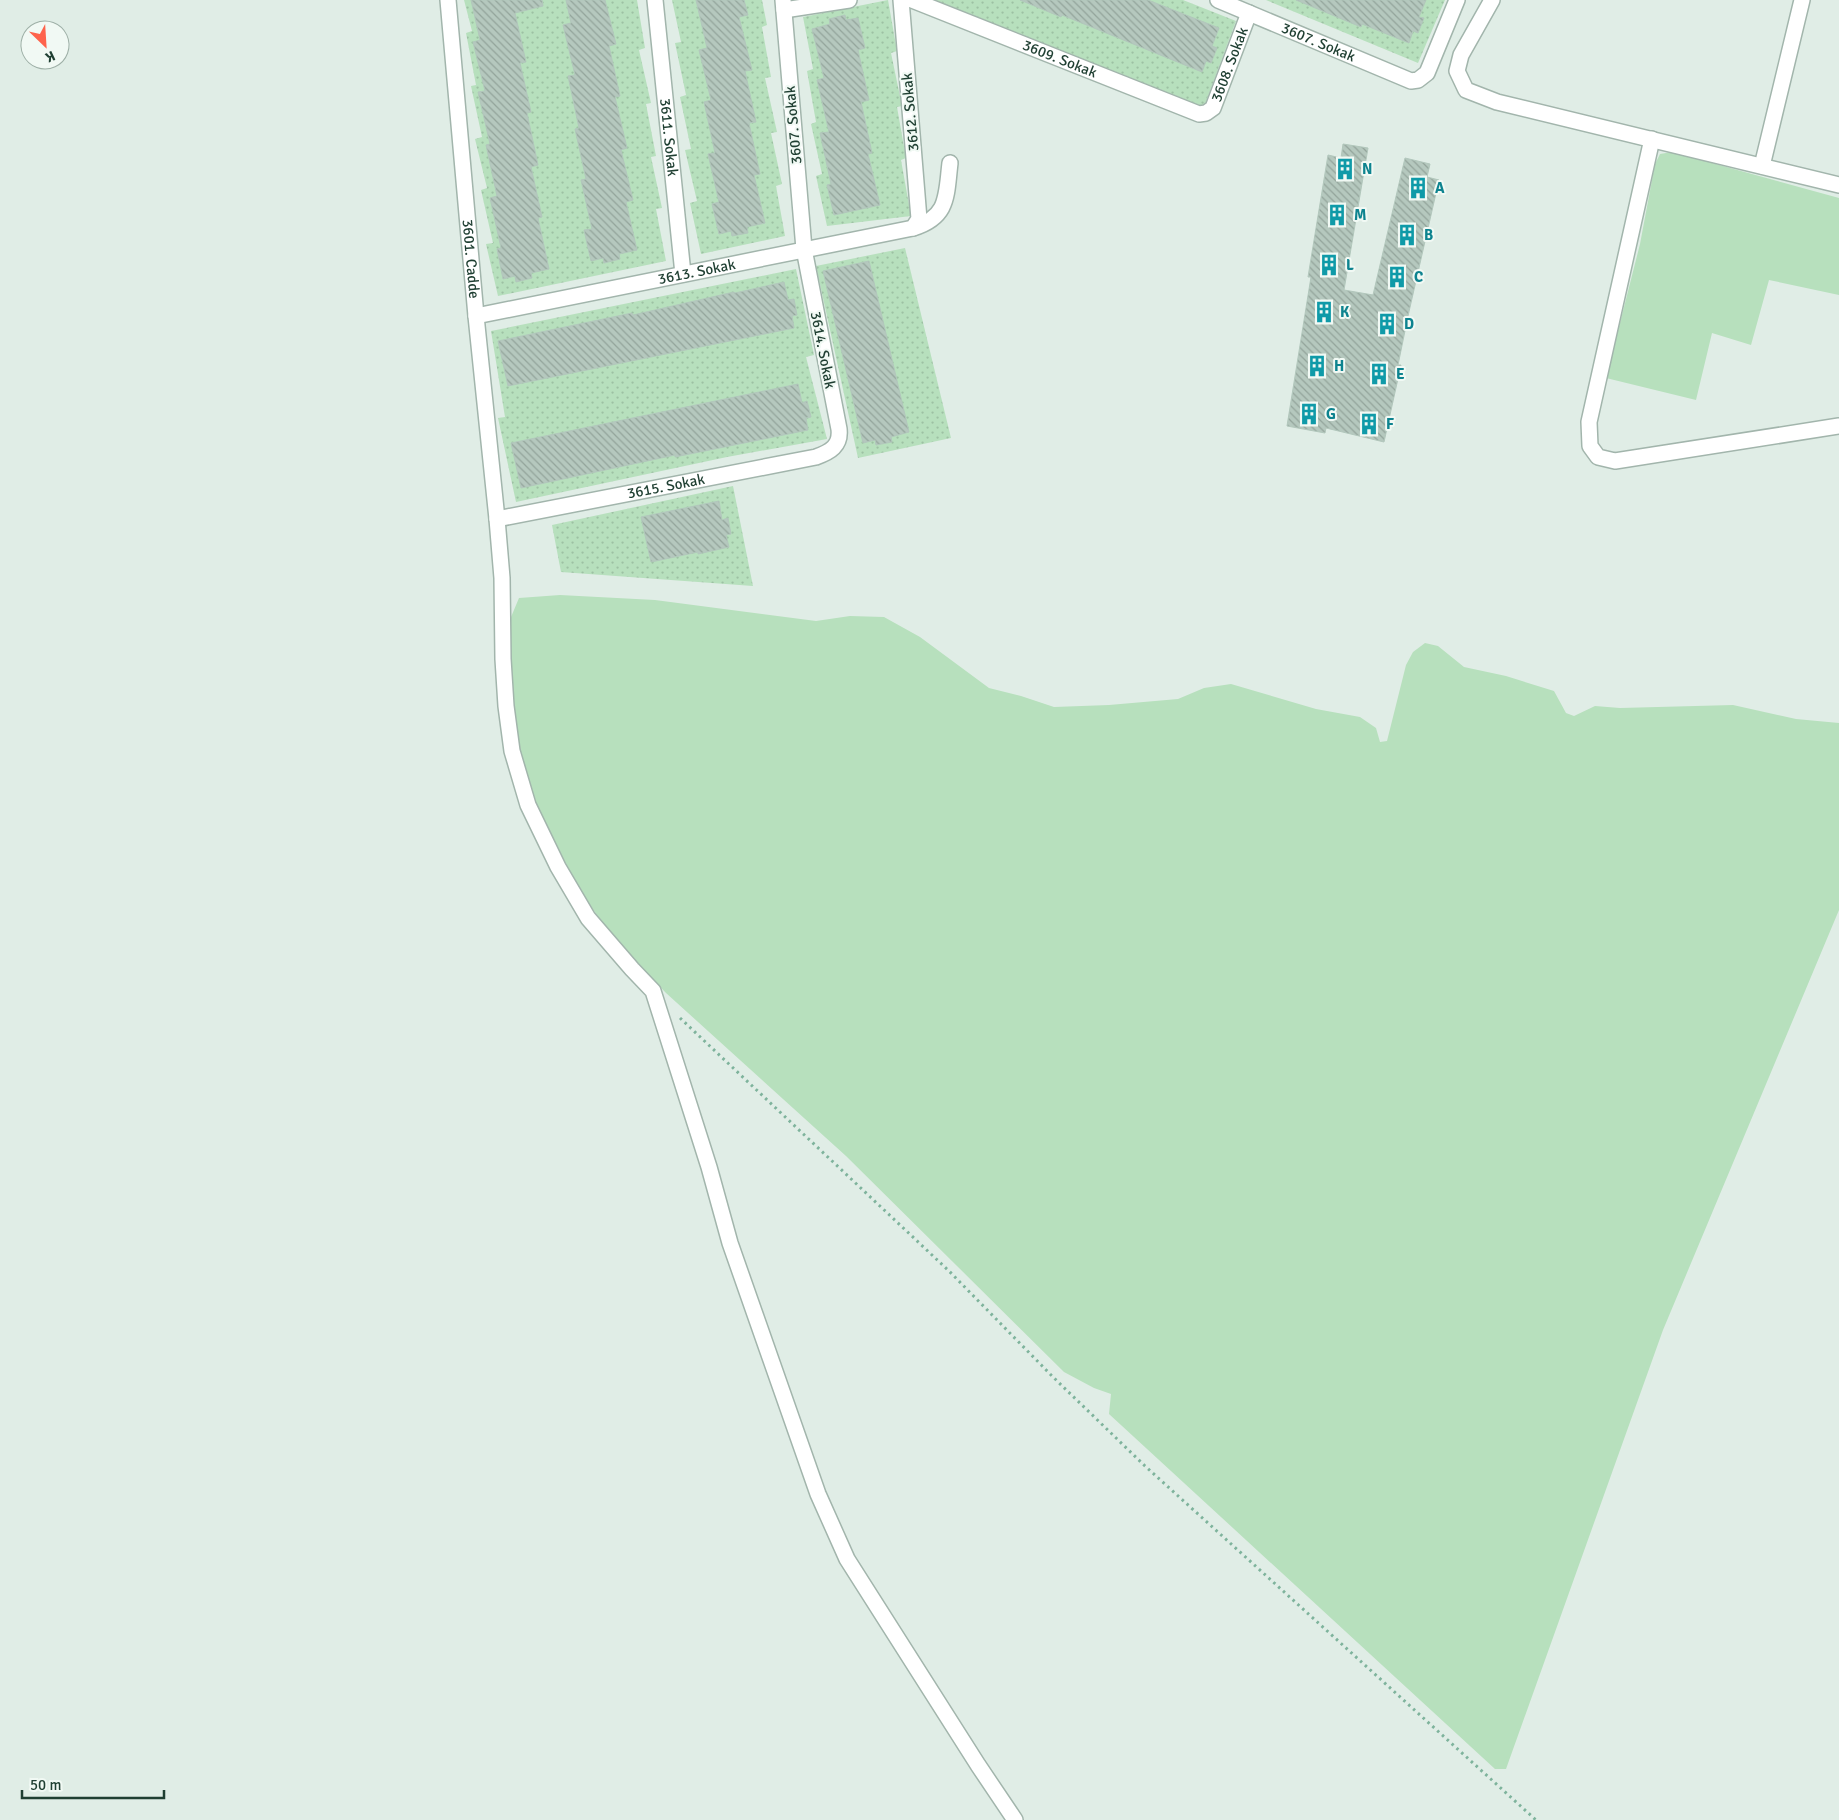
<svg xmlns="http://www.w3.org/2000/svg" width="1839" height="1820" viewBox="0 0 1839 1820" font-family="Signika,sans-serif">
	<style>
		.grass { fill: #b7e0bd }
		.park { fill: url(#park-dots) }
		.building { fill: url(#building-back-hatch); stroke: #b2c7bc }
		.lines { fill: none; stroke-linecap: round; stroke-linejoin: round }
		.minor-casing { stroke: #a2b5ac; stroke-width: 18 }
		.path { stroke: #7eb39c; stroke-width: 3; stroke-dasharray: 2.5 4; stroke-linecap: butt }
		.minor { stroke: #fff; stroke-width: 15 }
		.labels { text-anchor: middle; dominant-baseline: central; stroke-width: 4; stroke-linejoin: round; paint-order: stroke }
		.street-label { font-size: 15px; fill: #1f3f32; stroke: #f1f9f4 }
		.culture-label { font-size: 15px; font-weight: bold; fill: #0d838f; stroke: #f1f9f4; text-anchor: start }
	</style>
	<defs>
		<pattern id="park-dots" width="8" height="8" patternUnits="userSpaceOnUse" patternTransform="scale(1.25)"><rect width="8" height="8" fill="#b7e0bd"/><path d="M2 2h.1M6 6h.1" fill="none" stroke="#9dc1a3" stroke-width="1.8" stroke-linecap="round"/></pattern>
		<pattern id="building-back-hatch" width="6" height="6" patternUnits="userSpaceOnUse" patternTransform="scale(1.25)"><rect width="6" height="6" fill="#b5c8be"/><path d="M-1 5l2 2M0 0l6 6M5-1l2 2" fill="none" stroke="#93a49b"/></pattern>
	</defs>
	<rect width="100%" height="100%" fill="#e0ede6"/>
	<g class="grass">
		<path d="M1672,152L1839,198V295L1769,280L1751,345L1712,333L1696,400L1606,378L1640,244L1655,164L1660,154Z"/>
		<path d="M560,595L655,600L816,621L850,616L884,617L920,637L989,688L1021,696L1054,707L1109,705L1178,699L1204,688L1231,684L1316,709L1360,717L1376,728L1380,742L1387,741L1406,665L1413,652L1425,643L1438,646L1464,667L1506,676L1554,691L1566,713L1574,716L1595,706L1620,708L1733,705L1796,719L1839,723V910L1663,1330L1506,1769H1495L1109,1414L1111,1394L1094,1388L1064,1372L846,1156L666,993L614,939L580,891L538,808L521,760L514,729L506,629L519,598Z"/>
	</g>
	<g class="park">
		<path d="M464,0H637L645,48L639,50L651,103L646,104L656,156L651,157L662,208L656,209L666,261L498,296L486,244L493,243L481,190L487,188L475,139L482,137L471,86L476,85L466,33L472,31Z"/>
		<path d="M672,0H762L767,25L762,27L771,77L765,78L777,132L771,133L782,184L776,186L785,236L701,254L690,203L697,201L685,150L691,149L680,97L686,95L675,43L681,42Z"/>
		<path d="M888,0L897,51L891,53L902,106L897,107L906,158L901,160L911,216L827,226L816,176L822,174L811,124L816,122L807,71L813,69L803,17Z"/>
		<path d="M935,0H1183L1236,21L1204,107Z"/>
		<path d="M1266,0H1445L1418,63Z"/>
		<path d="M905,248L951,438L858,458L816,266Z"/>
		<path d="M796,269L814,355L806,357L827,439L727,457L516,502L498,418L505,417L491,331Z"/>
		<path d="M733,486L753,586L561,572L552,525Z"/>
	</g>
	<g class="building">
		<path d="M471,0H542L543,6L515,13L526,62L520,63L531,112L527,113L538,165L531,167L542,217L538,218L549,269L531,273L532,278L516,282L515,276L503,279L497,249L501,248L490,198L497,196L486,145L490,144L478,92L485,91L473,42L480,40Z"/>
		<path d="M566,0H605L616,44L609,46L620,96L615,97L627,148L621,150L633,200L626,202L637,250L619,254L620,259L604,263L603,258L591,261L584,230L592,229L581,180L586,179L575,129L579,128L568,76L575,75L563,25L571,23Z"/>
		<path d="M696,0H744L748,15L739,17L752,70L745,71L756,122L749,123L760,174L754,175L765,223L747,227L748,233L732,236L731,231L719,234L712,204L719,202L708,154L715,153L704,102L711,100L699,50L707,48Z"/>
		<path d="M1020,0H1148L1219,28L1212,46L1217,48L1211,63L1206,61L1202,72L1062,15L1061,17Z"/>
		<path d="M1296,0H1426L1419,17L1424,18L1418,33L1413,31L1409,43L1362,24L1361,27Z"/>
		<path d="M845,15L846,20L858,18L865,48L858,50L869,100L861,102L872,153L868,154L880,205L834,215L827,185L831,184L820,133L829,132L817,80L824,78L812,29L830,24L829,19Z"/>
		<path d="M1343,144L1368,148L1344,290L1373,295L1405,158L1430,164L1427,177L1439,180L1408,316L1398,365H1401L1384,442L1326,428L1325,433L1287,426L1311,277H1308L1328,155L1341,158Z"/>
		<path d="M869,261L909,432L891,437L892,442L876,445L875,440L863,443L823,271Z"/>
		<path d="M784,282L788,300L794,299L797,315L792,316L794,328L508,386L498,341L632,313L633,315L734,292L735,293Z"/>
		<path d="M798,384L802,403L807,401L811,417L806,418L808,430L675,457V455L521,488L511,443Z"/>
		<path d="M719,501L722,520L728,518L731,534L726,535L729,547L698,554V552L651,562L641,517Z"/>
	</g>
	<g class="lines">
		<g class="minor-casing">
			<g id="minor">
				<path id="s1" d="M448,0L476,316L497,519L502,578L503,659L506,706L512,751L528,805L558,867L588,918L632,969L653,991L709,1167L730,1243L818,1494L847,1559L978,1765L1015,1820"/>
				<path id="s2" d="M655,0L683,274"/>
				<path id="s3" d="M912,0L1199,114L1206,113L1213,108L1249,13"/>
				<path id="s4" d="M1218,0L1411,81L1418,80L1427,73L1457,0"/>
				<path d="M1492,0L1461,55L1457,71L1466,90L1497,102L1839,185"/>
				<path d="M784,10L849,0"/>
				<path d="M1652,139L1589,422L1590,446L1598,457L1615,461L1839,426"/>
				<path d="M1762,166L1802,0"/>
				<path d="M913,228C949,217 946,196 950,163"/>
				<path id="s5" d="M476,316L913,228L919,219L901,0"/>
				<path id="s6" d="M497,519L816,457C830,452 841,446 839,429L804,249L783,0"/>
			</g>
		</g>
		<path class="path" d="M680,1018L949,1271L1053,1377L1145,1466L1536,1820"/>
		<use href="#minor" class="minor"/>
	</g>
	<defs>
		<g id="building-bare" transform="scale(1.725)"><path d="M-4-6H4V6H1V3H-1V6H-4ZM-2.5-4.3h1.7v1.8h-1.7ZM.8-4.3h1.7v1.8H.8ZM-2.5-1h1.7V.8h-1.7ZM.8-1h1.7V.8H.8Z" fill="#0f9aa8" stroke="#f1f9f4" stroke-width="2.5" paint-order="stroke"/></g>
	</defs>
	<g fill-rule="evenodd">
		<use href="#building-bare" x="1345" y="169"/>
		<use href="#building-bare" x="1418" y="188"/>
		<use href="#building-bare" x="1337" y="215"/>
		<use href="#building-bare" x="1407" y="235"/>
		<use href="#building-bare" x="1329" y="265"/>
		<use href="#building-bare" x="1397" y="277"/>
		<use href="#building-bare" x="1324" y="312"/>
		<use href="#building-bare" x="1387" y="324"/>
		<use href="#building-bare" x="1317" y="366"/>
		<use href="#building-bare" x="1379" y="374"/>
		<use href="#building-bare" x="1309" y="414"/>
		<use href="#building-bare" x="1369" y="424"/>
	</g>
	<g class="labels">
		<g class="street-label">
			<text stroke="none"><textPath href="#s4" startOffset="109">3607. Sokak</textPath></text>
			<text stroke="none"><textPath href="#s3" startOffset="159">3609. Sokak</textPath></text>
			<text stroke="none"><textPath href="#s3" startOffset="371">3608. Sokak</textPath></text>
			<text transform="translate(910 112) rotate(-95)">3612. Sokak</text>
			<text transform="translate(793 125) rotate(-95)">3607. Sokak</text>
			<text stroke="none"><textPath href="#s2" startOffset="138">3611. Sokak</textPath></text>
			<text stroke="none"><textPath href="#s1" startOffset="260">3601. Cadde</textPath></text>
			<text stroke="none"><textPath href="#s5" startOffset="225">3613. Sokak</textPath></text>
			<text transform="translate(823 350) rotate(79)">3614. Sokak</text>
			<text stroke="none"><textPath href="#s6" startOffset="172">3615. Sokak</textPath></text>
		</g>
		<g class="culture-label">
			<text x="1362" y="169">N</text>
			<text x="1435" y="188">A</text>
			<text x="1354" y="215">M</text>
			<text x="1424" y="235">B</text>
			<text x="1346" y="265">L</text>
			<text x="1414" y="277">C</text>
			<text x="1340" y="312">K</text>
			<text x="1404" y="324">D</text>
			<text x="1334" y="366">H</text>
			<text x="1396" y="374">E</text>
			<text x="1326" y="414">G</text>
			<text x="1386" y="424">F</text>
		</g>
	</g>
	<g transform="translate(45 45) rotate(155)"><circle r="24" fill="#f1f9f4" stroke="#9dafa6"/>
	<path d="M0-4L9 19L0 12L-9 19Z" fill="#fe634c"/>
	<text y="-8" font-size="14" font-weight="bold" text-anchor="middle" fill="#1f3f32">K</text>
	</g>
	<path d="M22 1790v8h142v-8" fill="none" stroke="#1f3f32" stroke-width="2.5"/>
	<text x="30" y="1790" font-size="15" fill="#1f3f32" stroke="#f1f9f4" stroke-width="4" paint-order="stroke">50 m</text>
</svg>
